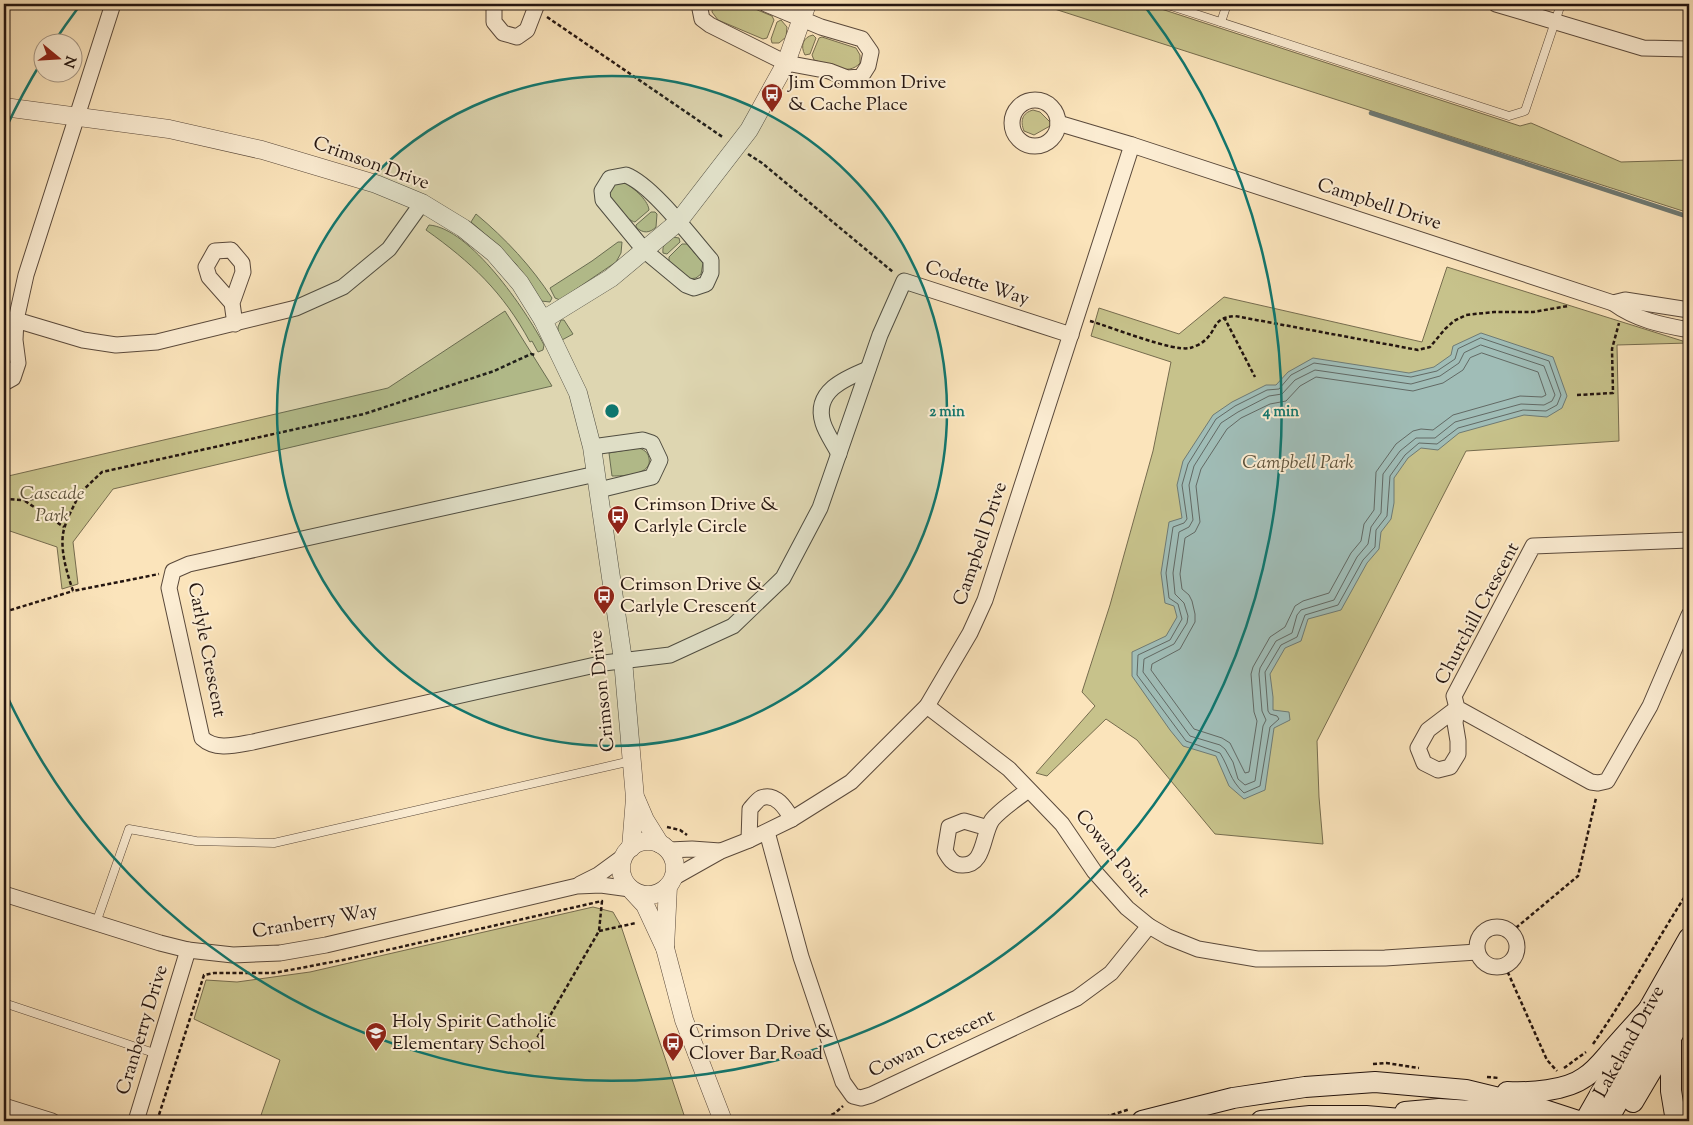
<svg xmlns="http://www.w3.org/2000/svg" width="1693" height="1125" viewBox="0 0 1693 1125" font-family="'Sorts Mill Goudy',serif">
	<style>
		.green { fill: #c7c28b; stroke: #766c4e }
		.water { fill: #a0bdb7; stroke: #6e7a74 }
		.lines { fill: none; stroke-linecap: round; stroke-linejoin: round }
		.shore { stroke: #626964; stroke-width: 1 }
		.stream { stroke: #6e7a74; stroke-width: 4.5 }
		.service-casing { stroke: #5a493b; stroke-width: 9 }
		.minor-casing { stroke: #5a493b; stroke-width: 17 }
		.tertiary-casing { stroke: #5a493b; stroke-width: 19 }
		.secondary-casing { stroke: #241510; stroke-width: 22 }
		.path { stroke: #241510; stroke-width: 2.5; stroke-dasharray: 4 2.5; stroke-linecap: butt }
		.service { stroke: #fcedd3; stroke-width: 8 }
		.minor { stroke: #fcedd3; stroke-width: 15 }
		.tertiary { stroke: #fcedd3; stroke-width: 18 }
		.secondary { stroke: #fcedd3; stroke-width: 20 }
		.ring { fill: none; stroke: #0f766e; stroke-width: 2.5 }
		.labels { text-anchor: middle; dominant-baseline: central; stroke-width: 4; stroke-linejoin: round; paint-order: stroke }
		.poi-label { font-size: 19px; fill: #241510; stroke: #fcedd3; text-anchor: start }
		.street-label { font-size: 19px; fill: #241510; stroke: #fcedd3 }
		.park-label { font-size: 19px; font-style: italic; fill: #5d523b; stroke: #fcedd3 }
		.centre { fill: #0f766e; stroke: #fcedd3; stroke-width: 2.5 }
		.ring-label { font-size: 15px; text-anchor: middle; font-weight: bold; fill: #0f766e; stroke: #fcedd3; stroke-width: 4; stroke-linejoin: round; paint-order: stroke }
	</style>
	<rect width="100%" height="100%" fill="#fbe4bb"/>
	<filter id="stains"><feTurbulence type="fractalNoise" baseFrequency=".004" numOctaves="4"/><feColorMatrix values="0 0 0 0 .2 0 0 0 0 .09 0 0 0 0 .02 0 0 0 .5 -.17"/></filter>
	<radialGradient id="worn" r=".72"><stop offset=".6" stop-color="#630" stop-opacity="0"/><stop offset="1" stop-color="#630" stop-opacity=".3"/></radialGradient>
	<g class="green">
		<path d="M713,4H743L772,16L774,20L767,38L763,39L718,20L712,12Z"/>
		<path d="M1039,4H1146L1520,126L1531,123L1621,162L1689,160V213Z"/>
		<path d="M781,20L787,27L786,37L779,43H772L771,39L777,22Z"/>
		<path d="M813,35L816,38L810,54L805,55C800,46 803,37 813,35Z"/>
		<path d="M822,37L856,48L860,55V63C848,77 828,64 814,60L812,55L819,38Z"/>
		<path d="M1033,110L1040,112L1051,123L1050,126L1034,135L1024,131C1020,121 1022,113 1033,110Z"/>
		<path d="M622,181C631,186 648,199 649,210L635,222C628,221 608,201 609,192C610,189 612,187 613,185Z"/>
		<path d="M651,212H655L657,214L656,227C650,233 643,234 636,227V225Z"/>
		<path d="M476,214C506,239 531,266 552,298L550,302L541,301L516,264L492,240L471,222Z"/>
		<path d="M429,225C470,228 526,310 544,345L543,350L538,352L532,341L530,342C503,292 471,262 426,230Z"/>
		<path d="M673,237L679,238L680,242L667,254L663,253C662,245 666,240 673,237Z"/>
		<path d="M618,242H622L621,253L616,262L560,300L555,298L550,288L592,261Z"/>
		<path d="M682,244H687L703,263L701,274L696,278L689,279L669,262V257Z"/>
		<path d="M1447,267L1689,343L1617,345L1619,441L1466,451L1317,741L1319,797L1323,844L1215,834L1137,740L1106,719L1047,776L1036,773L1095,706L1082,692L1110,605L1153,451L1171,362L1091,336L1099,308L1179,334L1224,297L1422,342Z"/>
		<path d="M505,311L552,386L113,489L73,542L78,584L62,589L57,547L4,529V477L388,388Z"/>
		<path d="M561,320H564L573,334L562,340L558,338V327Z"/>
		<path d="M638,448C643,449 648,452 649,458C653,475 623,476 612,476L609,453Z"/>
		<path d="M593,907L613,912L621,926L686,1121H259L280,1060L194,1019L206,980L237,982L310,972Z"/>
	</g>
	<path class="water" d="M1481,333L1553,357L1567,396L1562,408L1547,417L1524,415L1459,433L1438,450L1421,448L1408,458L1394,478V503L1391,519L1381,532L1379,549L1367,563L1341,610L1308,619L1301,641L1285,648L1270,674L1273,697V710L1289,712L1290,720L1274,728L1265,790L1244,799L1229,786L1216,756L1183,746L1170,730L1132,676V652L1166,636L1177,617L1174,606L1165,603L1161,573L1169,522L1182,518L1177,485L1183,461L1213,415L1232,402L1266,385H1276L1288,372L1313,358L1409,373L1434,367L1451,355L1453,346Z"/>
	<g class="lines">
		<g class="shore">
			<path d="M1481,338L1549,361L1561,395L1557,405L1546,411L1523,410L1458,428L1437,444L1419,443L1405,455L1390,476L1387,516L1376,530L1375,547L1363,560L1338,605L1305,615L1297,637L1281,645L1265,672L1268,711L1270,714L1277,716L1279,719L1270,727L1260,786L1244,793C1229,779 1230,769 1220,753L1186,741L1137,675L1138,655L1170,640L1182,619L1178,604L1169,598L1166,573L1173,527L1184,523L1187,519L1182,485L1188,464L1216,419L1235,406L1267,390L1279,389L1291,375L1314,363L1411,377L1437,371L1455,359L1458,349Z"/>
			<path d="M1481,345L1544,366L1555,395L1552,401L1544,405L1521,404L1455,422L1435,438H1416L1400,451L1383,474L1381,513L1371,527L1368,544L1357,557L1334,600L1301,610L1297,615L1292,633L1276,641L1260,668L1259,674L1262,711L1266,720L1263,726L1255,781L1245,785L1238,779L1233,762L1225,749L1220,745L1190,736L1143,672L1144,659L1174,644L1187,623L1188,616L1184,603L1175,594L1173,573L1179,532L1189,527L1193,520L1189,485L1194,466L1221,423L1238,412L1269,396L1282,394L1295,380L1315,370L1411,384L1440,376L1459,363L1464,353Z"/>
			<path d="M1482,353L1538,372L1546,395L1542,397L1520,396L1453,415L1433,430L1421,429L1413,431L1396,444L1376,472L1374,510L1364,524L1361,541L1351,553L1329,593L1303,601L1295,606L1285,627L1270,637L1253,667L1251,674L1254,712L1257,721L1249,772L1245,773L1230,743L1222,738L1194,729L1151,670L1152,664L1180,649L1195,622V614L1192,601L1189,595L1182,589L1180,574L1185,538L1195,532L1200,522L1196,486L1201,469L1227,429L1241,418L1270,404L1286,401L1300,386L1316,377L1413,391L1443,383L1463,370L1470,358Z"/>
		</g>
		<path class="stream" d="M1371,113L1689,217"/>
		<g class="service-casing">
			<g id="service">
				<path d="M1165,4L1509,116L1525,111L1561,4"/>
				<path d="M1221,22L1227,4"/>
				<path d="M96,923L129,829L196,841L274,843L631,761"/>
				<path d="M4,1003L157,1054"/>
			</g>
		</g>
		<g class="minor-casing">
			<g id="minor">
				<path d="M113,4L26,275L16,320L83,340L116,345L157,342L296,308L343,287L389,249L422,203"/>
				<path d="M494,4V22L503,33L517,37L527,30L537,4"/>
				<path d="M699,4L702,19L710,25L786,63L829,71L847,78L861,77L868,66L871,52L862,39L821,27L766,4"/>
				<path d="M1496,4L1643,48L1689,49"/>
				<circle cx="1035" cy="123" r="23"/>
				<path d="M1058,123L1132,145L1613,303C1636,320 1662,325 1689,330"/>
				<path d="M626,175C652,185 691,237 711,260V273L706,284L694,288L686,285L645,251L603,200L602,191L610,178Z"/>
				<path d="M232,303L209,277L206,267L215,251L231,250L242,263L243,272L232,303L235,324"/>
				<path d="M1613,303L1625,300L1689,310"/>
				<path d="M4,383L13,378L18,363L15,340L16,320"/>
				<path d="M592,447L643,440L652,443L660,460L652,477L599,490"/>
				<path d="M839,454C834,444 826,433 823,423C813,391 846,378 868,369"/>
				<path d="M596,474L189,564L173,571L169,588L202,738C216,751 236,745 253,742L604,663L670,655L733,626L783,578L820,508L880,335L904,281L1071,335"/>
				<path d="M1689,540L1533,546L1454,696L1457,708L1591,782L1598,783L1607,781L1650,706L1689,615"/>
				<path d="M927,706L1009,769L1062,824L1094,871L1127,908L1149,926L1168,937L1198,949L1257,959L1385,958L1477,952"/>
				<path d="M1457,708L1455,723L1458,741V754L1450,767L1438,770L1424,763L1418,748L1428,730Z"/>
				<path d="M988,828L964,821L949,827L945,851C949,858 953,865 962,865C985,866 982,835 992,820C1000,810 1018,798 1028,790"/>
				<path d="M767,832L801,957L843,1082L853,1096L861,1098L871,1095L1077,998L1111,973L1149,926"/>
				<path d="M749,840L750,809C753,806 757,800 761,798C776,792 786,809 792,819"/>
				<path d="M669,850L692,849L720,851"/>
				<path d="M673,878L721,851L749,840L792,819L851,782L927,706L970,633L985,600L1132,145"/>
				<path d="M580,884L598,875L624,856"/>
				<path d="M4,894L160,943L188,950L233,955L280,953L326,945L577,886L601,885L630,889"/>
				<circle cx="1497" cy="947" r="20"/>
				<path d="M4,1106L52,1121"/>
				<path d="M136,1121L188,950"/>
			</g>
		</g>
		<g class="tertiary-casing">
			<g id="tertiary">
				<path d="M4,107L169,129L262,150L376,184L422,203L463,228L494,253L520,283L543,320L578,393L592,447L623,660L635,798L631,848"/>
				<path d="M543,320L611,278L678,222L749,130L786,63L807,4"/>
				<path d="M636,799L645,820L660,844"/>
				<circle cx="648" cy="868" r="27"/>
				<path d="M632,891L645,905L665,948L684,1020L723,1121"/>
				<path d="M665,948L668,886"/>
			</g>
		</g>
		<g class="secondary-casing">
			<g id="secondary">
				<path d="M1671,1041V1091L1676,1121"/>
				<path d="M1507,1092C1530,1093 1566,1091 1585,1077C1596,1070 1604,1059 1612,1050C1624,1036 1636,1023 1648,1010"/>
				<path d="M1633,1102L1689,1007"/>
				<path d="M1405,1112L1439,1109L1489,1112L1523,1121"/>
				<path d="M1142,1121L1233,1098L1305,1087L1375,1082L1466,1090L1532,1106L1578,1121"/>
				<path d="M1261,1121L1310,1116H1366L1424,1121"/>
				<path d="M1585,1121L1689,938"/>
				<path d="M1607,1121L1645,1054L1689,967"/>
			</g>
		</g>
		<g class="path">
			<path d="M547,17L724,138"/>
			<path d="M748,154L762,163L893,272"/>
			<path d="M1224,317L1255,377"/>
			<path d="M1090,321C1111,327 1173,352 1190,348C1194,347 1201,344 1204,341C1218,330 1211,318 1235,316L1418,350L1430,347L1445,329L1454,321L1466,315L1494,312H1533L1568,306"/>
			<path d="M1577,395L1613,393L1612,349L1619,323"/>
			<path d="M79,494C75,505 68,515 65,526C58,545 67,573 73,591L159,574"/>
			<path d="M4,499L23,500L79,494L102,472L364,414L494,371L531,354L536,355"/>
			<path d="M25,501L64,527"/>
			<path d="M4,612L73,591"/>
			<path d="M667,827L680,830L687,835"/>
			<path d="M599,931L636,923"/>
			<path d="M1511,932L1578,876L1596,798"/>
			<path d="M1505,966L1547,1060L1557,1071"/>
			<path d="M1593,1044C1628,994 1656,941 1689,890"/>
			<path d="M1373,1064L1386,1063L1419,1068"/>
			<path d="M1564,1068L1586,1052"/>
			<path d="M1487,1077L1499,1078"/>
			<path d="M157,1121L204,975L214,973H274L348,959L602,901L599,931L529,1052"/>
			<path d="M820,1121L835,1113L843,1106"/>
			<path d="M1093,1121L1130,1109"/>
		</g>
		<use href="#service" class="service"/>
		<use href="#minor" class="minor"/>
		<use href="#tertiary" class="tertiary"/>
		<use href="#secondary" class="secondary"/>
	</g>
	<circle cx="612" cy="411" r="335" fill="#0f766e" fill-opacity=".12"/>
	<g class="ring">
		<circle cx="612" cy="411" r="335"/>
		<path d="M6 128A669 669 0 0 1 42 61M54 42A669 669 0 0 1 78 8M1146 8A669 669 0 1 1 6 694"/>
	</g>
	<defs>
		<g id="bus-pin" transform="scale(1.125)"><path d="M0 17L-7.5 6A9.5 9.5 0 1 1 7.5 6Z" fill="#8f2418" stroke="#fcedd3"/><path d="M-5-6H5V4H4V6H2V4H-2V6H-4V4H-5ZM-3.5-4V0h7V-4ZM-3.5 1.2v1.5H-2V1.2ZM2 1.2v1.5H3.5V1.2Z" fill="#fff"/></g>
		<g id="school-pin" transform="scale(1.125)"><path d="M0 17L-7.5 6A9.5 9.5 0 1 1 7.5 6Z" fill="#8f2418" stroke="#fcedd3"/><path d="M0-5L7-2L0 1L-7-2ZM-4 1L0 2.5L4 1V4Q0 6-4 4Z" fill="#fff"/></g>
	</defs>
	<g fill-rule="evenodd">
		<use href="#bus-pin" x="772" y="94"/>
		<use href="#bus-pin" x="618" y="516"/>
		<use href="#bus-pin" x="604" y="596"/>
		<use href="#school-pin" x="376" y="1033"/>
		<use href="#bus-pin" x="673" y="1043"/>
	</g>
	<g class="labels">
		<g class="poi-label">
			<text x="788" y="83">Jim Common Drive<tspan x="788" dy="22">&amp; Cache Place</tspan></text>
			<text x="634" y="505">Crimson Drive &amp;<tspan x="634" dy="22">Carlyle Circle</tspan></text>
			<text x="620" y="585">Crimson Drive &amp;<tspan x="620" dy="22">Carlyle Crescent</tspan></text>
			<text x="392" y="1022">Holy Spirit Catholic<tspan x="392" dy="22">Elementary School</tspan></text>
			<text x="689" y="1032">Crimson Drive &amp;<tspan x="689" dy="22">Clover Bar Road</tspan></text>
		</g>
		<g class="street-label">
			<text transform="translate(371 164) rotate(20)">Crimson Drive</text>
			<text transform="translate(1379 205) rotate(18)">Campbell Drive</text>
			<text transform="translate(977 284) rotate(18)">Codette Way</text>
			<text transform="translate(981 544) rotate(-71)">Campbell Drive</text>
			<text transform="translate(1478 614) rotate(-62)">Churchill Crescent</text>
			<text transform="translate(206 650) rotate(79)">Carlyle Crescent</text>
			<text transform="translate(603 691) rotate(-96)">Crimson Drive</text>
			<text transform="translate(1112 854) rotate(51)">Cowan Point</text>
			<text transform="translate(315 922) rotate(-10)">Cranberry Way</text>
			<text transform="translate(143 1030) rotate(-73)">Cranberry Drive</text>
			<text transform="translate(1630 1042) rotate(-61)">Lakeland Drive</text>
			<text transform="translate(932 1044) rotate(-25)">Cowan Crescent</text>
		</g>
		<g class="park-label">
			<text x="1298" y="463">Campbell Park</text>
			<text x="52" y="494">Cascade<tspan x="52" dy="22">Park</tspan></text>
		</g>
	</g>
	<circle cx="612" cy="411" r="8" class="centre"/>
	<g class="ring-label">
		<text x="947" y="416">2 min</text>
		<text x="1281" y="416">4 min</text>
	</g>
	<rect width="1693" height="1125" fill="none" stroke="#fbe4bb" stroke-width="20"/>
	<rect x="5" y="5" width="1683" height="1115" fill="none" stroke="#241510" stroke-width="2.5"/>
	<rect x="10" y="10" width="1673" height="1105" fill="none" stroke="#241510"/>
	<g transform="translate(58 58) rotate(108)"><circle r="24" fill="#fcedd3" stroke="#a69785"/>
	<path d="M0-4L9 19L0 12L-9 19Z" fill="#8f2418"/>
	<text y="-8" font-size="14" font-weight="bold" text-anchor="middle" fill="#241510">N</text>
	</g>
	<rect width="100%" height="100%" filter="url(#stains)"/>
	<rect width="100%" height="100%" fill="url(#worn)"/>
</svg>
